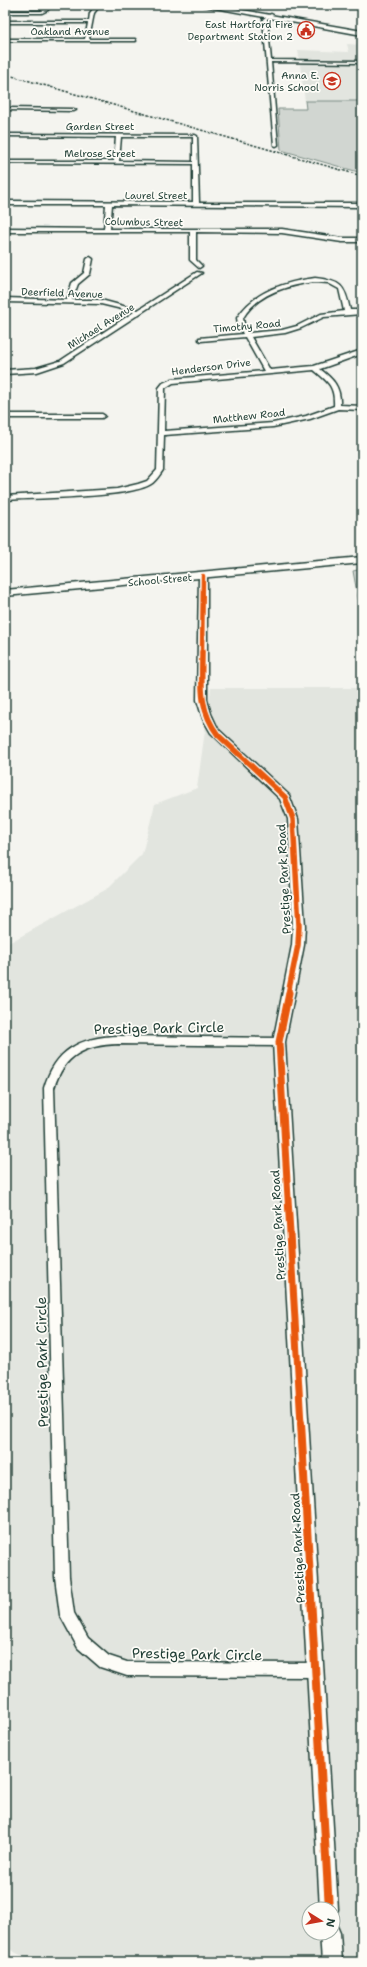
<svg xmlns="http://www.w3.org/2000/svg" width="367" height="1967" viewBox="0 0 367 1967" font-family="'Shantell Sans',sans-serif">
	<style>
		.built { fill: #e2e5df; fill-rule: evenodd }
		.green { fill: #d1d6d1; stroke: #788a82 }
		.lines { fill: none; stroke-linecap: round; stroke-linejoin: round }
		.minor-casing { stroke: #1f3d34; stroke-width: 3 }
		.tertiary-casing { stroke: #1f3d34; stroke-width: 3 }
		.secondary-casing { stroke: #1f3d34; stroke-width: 3 }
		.trunk-casing { stroke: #1f3d34; stroke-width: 3 }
		.minor { fill: #fdfcf7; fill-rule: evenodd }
		.tertiary { fill: #fdfcf7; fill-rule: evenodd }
		.secondary { fill: #fdfcf7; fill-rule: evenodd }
		.trunk { fill: #fdfcf7; fill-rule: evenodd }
		.rail { stroke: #1f3d34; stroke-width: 1.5; stroke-dasharray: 2.5 1.5; stroke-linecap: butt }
		.cycleway-far3-casing { stroke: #fdfcf7; stroke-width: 6 }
		.cycleway-far2-casing { stroke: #fdfcf7; stroke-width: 8 }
		.cycleway-far1-casing { stroke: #fdfcf7; stroke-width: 10 }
		.cycleway-casing { stroke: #fdfcf7; stroke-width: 11 }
		.cycleway-far3 { stroke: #e8590c; stroke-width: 4.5 }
		.cycleway-far2 { stroke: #e8590c; stroke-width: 5.5 }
		.cycleway-far1 { stroke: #e8590c; stroke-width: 7 }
		.cycleway { stroke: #e8590c; stroke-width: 8 }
		.labels { text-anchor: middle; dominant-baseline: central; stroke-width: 3.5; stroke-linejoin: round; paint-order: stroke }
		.far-poi-label { font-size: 10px; fill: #1f3d34; stroke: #fdfcf7; text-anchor: end }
		.far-street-label { font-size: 10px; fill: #1f3d34; stroke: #fdfcf7 }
		.street-label { font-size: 12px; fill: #1f3d34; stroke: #fdfcf7 }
		.near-street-label { font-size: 14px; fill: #1f3d34; stroke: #fdfcf7 }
	</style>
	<rect width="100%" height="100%" fill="#f4f4ef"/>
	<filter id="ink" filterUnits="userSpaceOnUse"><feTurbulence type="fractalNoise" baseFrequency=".025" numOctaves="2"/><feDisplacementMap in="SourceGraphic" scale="8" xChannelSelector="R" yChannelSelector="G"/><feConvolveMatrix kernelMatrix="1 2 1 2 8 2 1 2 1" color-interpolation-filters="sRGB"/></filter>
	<g filter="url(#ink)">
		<g class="built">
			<path d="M347,44L362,45V101H305L298,50L349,52Z"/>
			<path d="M211,688H362V1962H34L5,1947V945L107,889L142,854L155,804L197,788ZM309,1909H333V1933H309Z"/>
		</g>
		<g class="green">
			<path d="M305,101H362V173L281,150L278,109H306Z"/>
			<path d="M362,569V620L353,571Z"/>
		</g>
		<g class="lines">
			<g class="minor-casing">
				<g id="minor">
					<path d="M45,5H49L48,10L42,13H5V11H41L44,9Z"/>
					<path d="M96,5H100L94,13L89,39H135L136,41H5V39H85L88,23H5V21H89L90,13Z"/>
					<path d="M350,5L362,6V8L351,6Z"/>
					<path d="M271,14L273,15L267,19L271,60L362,61V63L271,62L278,145L276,146L274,145L263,19Z"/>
					<path d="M5,108L74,109L76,110L74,111L5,110Z"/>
					<path d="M5,134L195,135L197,136L199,203H362V207L112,205L110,229H282L342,238H362V242H342L282,233L196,232V260L202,266L199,268L190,260V232H5V228L104,229L106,205H5V201L193,202V164L5,163V161H114L116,137L5,136ZM121,137H193V162L119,161Z"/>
					<path d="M90,257L93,259L90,274L78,284L72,300H101L138,310L197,272L202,273L64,363L37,372L5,374V370L36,368L60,361L134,312L101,304L5,302V298L67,300L72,283L84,273L87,259Z"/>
					<path d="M315,278C341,281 345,285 350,310H362V314L324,317L301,328L285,333L251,337L270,370L314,366L362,350V354L320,369C333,379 341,387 340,405L362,406V410L338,409L310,419L273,427L164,435L163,470C160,474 156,481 151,484C130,498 35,498 5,500V496L117,489L138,484L147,481L157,470L159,388L163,383L172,379L264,371L245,337L201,341L199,340V338L243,334L238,324L237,318C254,291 285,282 315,278ZM315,282L328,283L339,289L344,311L321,314L297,326L282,330L249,333L244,324L243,318C258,293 288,285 315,282ZM314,370C328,382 335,386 334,406L306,416L273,423L164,431L165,388L173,383Z"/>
					<path d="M5,414H102L105,416L102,418H5Z"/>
					<path d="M118,1036L279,1038L283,1039L284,1042L283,1045L279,1046L118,1044C85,1045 64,1055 54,1088L69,1577L74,1613L88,1638L109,1656L127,1662L316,1663L321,1665L323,1670L321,1675L316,1677L127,1676L100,1667L78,1648L60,1615L55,1577L44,1088C55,1050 80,1037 118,1036Z"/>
				</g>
			</g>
			<g class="tertiary-casing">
				<g id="tertiary">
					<path d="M5,5H8L7,8H5Z"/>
					<path d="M203,573L207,576V700L211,714L218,729L289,795L298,819L305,926L304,945L285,1042L338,1909L336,1916L333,1917V1909H320L273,1042L292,945L293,926L288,819L280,799L211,733L203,719L197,700L199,576Z"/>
					<path d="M333,1925L337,1926L340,1933L342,1962H322L320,1933H333Z"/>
				</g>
			</g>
			<g class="secondary-casing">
				<path id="secondary" d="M362,557V563L5,596V590Z"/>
			</g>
			<g class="trunk-casing">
				<path id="trunk" d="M199,5H214L362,31V35Z"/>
			</g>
			<use href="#minor" class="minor"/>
			<use href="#tertiary" class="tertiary"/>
			<use href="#secondary" class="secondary"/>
			<use href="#trunk" class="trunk"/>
			<path class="rail" d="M5,74L362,176"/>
			<g class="cycleway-far3-casing">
				<path id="cycleway-far3" d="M202,653L203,576"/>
			</g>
			<g class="cycleway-far2-casing">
				<path id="cycleway-far2" d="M202,652C202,683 198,709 218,735L285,797L293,819L299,926L298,945L288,994"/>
			</g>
			<g class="cycleway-far1-casing">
				<path id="cycleway-far1" d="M289,993L279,1042L301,1424"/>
			</g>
			<g class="cycleway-casing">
				<path id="cycleway" d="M301,1423L329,1909"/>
			</g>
			<use href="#cycleway-far3" class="cycleway-far3"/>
			<use href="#cycleway-far2" class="cycleway-far2"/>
			<use href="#cycleway-far1" class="cycleway-far1"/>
			<use href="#cycleway" class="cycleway"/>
		</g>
	</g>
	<defs>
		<g id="civic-ring" transform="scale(0.9)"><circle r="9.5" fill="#fdfcf7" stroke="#c8321e" stroke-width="1.5"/><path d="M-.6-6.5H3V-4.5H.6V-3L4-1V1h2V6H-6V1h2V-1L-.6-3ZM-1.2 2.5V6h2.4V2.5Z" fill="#c8321e"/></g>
		<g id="school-ring" transform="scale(0.9)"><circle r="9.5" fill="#fdfcf7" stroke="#c8321e" stroke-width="1.5"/><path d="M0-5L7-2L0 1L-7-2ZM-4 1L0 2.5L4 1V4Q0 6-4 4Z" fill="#c8321e"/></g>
	</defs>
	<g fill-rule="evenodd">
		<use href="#civic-ring" x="306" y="30"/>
		<use href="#school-ring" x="332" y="81"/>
	</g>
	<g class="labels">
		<g class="far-poi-label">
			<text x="293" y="24">East Hartford Fire<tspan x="293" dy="12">Department Station 2</tspan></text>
			<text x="319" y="75">Anna E.<tspan x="319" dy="12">Norris School</tspan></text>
		</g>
		<g class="far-street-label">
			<text x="70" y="31">Oakland Avenue</text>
			<text x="100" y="126">Garden Street</text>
			<text x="100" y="153">Melrose Street</text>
			<text x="156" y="195">Laurel Street</text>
			<text transform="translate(144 222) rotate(1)">Columbus Street</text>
			<text transform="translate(62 293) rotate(2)">Deerfield Avenue</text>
			<text transform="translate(101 326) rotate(-32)">Michael Avenue</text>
			<text transform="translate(247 326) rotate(-5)">Timothy Road</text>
			<text transform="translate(211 367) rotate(-7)">Henderson Drive</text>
			<text transform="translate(249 416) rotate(-6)">Matthew Road</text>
			<text transform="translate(160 580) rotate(-5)">School Street</text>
		</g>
		<g class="street-label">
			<text transform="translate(284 879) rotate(-93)">Prestige Park Road</text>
			<text transform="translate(278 1225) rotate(-93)">Prestige Park Road</text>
			<text transform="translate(298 1548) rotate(-93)">Prestige Park Road</text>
		</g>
		<g class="near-street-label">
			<text transform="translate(159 1028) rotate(-1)">Prestige Park Circle</text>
			<text transform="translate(42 1362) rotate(-91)">Prestige Park Circle</text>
			<text transform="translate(197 1654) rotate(1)">Prestige Park Circle</text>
		</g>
	</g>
	<rect width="367" height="1967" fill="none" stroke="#fdfcf7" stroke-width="20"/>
	<rect x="10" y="10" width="347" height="1947" fill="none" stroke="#1f3d34" stroke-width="1.5" filter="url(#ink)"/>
	<g transform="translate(321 1921) rotate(101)"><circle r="19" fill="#fdfcf7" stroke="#a4b0a9"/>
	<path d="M0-3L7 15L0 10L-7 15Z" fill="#c8321e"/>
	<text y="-6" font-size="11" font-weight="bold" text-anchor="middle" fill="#1f3d34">N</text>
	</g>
</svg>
